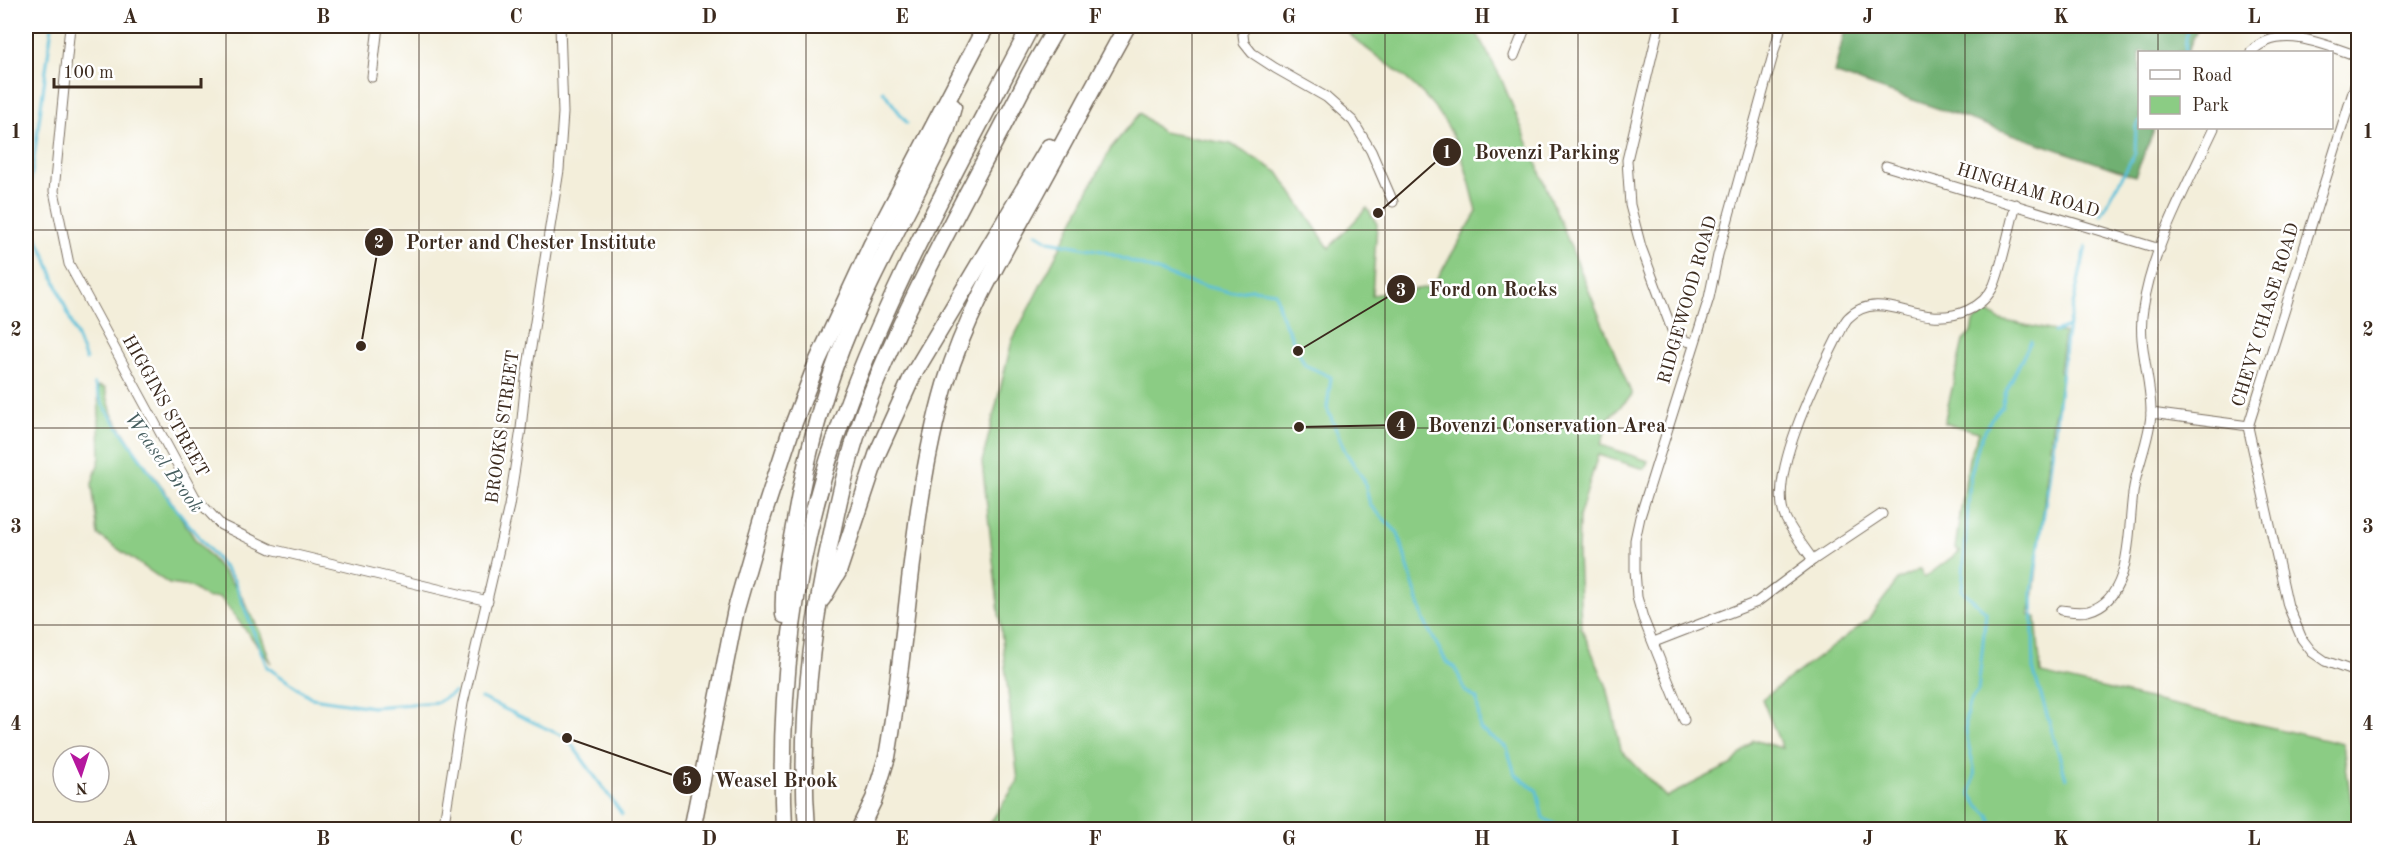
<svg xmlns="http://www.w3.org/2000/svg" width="2384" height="855" viewBox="0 0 2384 855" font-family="'Old Standard TT',serif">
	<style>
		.green { fill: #8bcc84; stroke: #637b51; stroke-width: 1.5 }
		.forest { fill: #70b072; stroke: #566d48; stroke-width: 1.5 }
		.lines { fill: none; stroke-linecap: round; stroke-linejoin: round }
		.stream { stroke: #5bc0d9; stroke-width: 3 }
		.minor-casing { stroke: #7b6f60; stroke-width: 11 }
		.motorway-casing { stroke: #7b6f60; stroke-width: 19 }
		.minor { stroke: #fff; stroke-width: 9 }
		.motorway { stroke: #fff; stroke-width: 16 }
		.grid { fill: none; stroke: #3b2a1e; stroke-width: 1.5; stroke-opacity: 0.55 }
		.labels { text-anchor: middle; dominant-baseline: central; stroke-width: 5; stroke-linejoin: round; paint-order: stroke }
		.street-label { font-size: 18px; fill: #3b2a1e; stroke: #fff }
		.water-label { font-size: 20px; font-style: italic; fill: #465e5f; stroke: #fff }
		.leader { fill: none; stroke: #3b2a1e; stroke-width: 2 }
		.callout-dot { fill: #3b2a1e; stroke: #fff; stroke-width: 2 }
		.mark-label { font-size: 18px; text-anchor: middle; font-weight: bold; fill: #fff }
		.callout-label { font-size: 20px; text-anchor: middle; font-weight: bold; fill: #3b2a1e; stroke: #fff; stroke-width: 5; stroke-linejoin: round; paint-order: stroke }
		.neatline { fill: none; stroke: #3b2a1e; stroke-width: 2 }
		.grid-label { font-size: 20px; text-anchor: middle; font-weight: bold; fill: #3b2a1e }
	</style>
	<rect width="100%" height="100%" fill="#fff"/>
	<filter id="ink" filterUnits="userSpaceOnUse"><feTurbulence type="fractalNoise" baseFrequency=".0167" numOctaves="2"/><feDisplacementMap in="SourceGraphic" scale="12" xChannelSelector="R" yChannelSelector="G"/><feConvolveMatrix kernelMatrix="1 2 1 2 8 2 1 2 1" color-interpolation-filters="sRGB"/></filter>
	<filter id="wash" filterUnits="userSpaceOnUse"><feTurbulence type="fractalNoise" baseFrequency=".008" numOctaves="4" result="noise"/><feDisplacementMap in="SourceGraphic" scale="24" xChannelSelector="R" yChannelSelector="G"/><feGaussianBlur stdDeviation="1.35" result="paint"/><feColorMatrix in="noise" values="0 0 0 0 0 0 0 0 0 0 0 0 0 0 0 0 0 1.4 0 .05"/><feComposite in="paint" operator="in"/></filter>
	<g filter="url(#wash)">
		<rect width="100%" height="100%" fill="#f3eeda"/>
		<g class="green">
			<path d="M1342,26H1473L1501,78L1632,395L1609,418L1601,445L1648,461L1645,469L1598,455L1579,517L1578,554L1581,627L1607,687L1621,750L1666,797L1732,764L1753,740L1782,748L1762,699L1868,620L1898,580L1920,569L1924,578L1960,551L1955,548L1969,458L1979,432L1944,423L1963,341L1971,333L1973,322L1988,312L2000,320L2064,333L2059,371L2061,373L2058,401L2053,421L2034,593L2029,615L2036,617L2041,674L2343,744L2351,801L2358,814V829H986L1018,781L982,462L1012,341L1111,148L1140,113L1162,132L1231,144L1278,172L1329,248L1367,208L1377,224L1372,295L1432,287L1477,212C1462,149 1451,113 1398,72C1381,58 1354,42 1342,26Z"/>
			<path d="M98,386L105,388L112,414L136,452L163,488L194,538L239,591L260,632L271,663L220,597L207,598L191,587L169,584L98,535L92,484L100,458Z"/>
		</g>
		<path class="forest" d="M1846,26H2199L2187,52H2140V128H2155L2135,176L1834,73Z"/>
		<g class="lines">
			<g class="stream">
				<path d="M52,26L26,216L45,255L86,360"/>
				<path d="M2185,52L2187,26"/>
				<path d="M883,91L907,123"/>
				<path d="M2101,215L2135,153L2136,126L2140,121"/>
				<path d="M1036,233L1049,241L1102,251L1191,283L1230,292L1252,289L1275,292L1281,315L1305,365L1331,377L1327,408L1345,451L1364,480L1370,505L1398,533L1424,621L1447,663L1455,667L1465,691L1477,699L1480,729L1507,748L1515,774L1537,791L1543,818L1566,830"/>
				<path d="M2054,332L2069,327"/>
				<path d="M94,384L103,405L173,505L234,580L267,667L312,698L372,707L438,702L454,692"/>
				<path d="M481,698L567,738L622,814"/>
				<path d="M2066,778L2034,672L2032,592L2049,480L2066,337L2086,246"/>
				<path d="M1994,830L1989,815L1978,805L1970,793C1973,784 1976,774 1973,764C1967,740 1958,711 1978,691L1986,612L1962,590L1970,478L1979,443L1991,419L2002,406L2006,391L2031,341"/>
			</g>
		</g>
	</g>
	<g filter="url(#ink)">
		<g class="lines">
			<g class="minor-casing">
				<g id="minor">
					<path d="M70,26L54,191L69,264L195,497L221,525L271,549L488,601"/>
					<path d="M1242,26L1244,43L1252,53L1275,68L1326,97L1353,121L1371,151L1393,202"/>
					<path d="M1659,26L1627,160L1630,205L1641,247L1672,330L1686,341L1694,343"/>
					<path d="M2251,52C2280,22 2326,46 2358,56"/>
					<path d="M1514,56L1526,26"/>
					<path d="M2358,76L2248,427L2288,606L2302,639L2312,652L2325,661L2358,673"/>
					<path d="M372,77L378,26"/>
					<path d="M1886,166L2160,249"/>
					<path d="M2151,413L2249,426"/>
					<path d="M1813,560C1804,547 1792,532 1785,517C1767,475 1819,374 1839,334C1842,329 1844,322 1848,318C1873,293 1904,314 1932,316C1956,318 1983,309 1994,285C2003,262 2009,229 2016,204"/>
					<path d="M2061,610C2069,611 2079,613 2088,611C2135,599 2127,524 2134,487C2138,464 2151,434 2151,412C2151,377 2137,344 2143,309C2152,247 2188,184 2214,128"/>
					<path d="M1654,642L1757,602L1813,560L1882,514"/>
					<path d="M1684,720L1643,618L1637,597L1635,570V540L1640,517L1709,298L1718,255L1781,26"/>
					<path d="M443,830L463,703L509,506L521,429L526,379L559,170L563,113L560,26"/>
				</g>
			</g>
			<g class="motorway-casing">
				<g id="motorway">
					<path d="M822,599L838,572L878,452L913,375L1049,147"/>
					<path d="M784,615C782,582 790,549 796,516C806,459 820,404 841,349C870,275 912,205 946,132L953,107"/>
					<path d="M692,830L736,609L761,522L790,433L818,360L871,246L986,26"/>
					<path d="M784,830C778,697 792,566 835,440C884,295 961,161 1031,26"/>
					<path d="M807,830C799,728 811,627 833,528C841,489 851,448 865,410C908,295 973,187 1028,77C1037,59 1048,43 1057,26"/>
					<path d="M859,830L874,799L887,757C909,634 910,505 945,385C966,315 1001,256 1036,193C1067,137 1096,81 1127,26"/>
				</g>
			</g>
			<use href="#minor" class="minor"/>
			<use href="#motorway" class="motorway"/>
		</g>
	</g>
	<path class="grid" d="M226,26V830M419,26V830M612,26V830M806,26V830M999,26V830M1192,26V830M1385,26V830M1578,26V830M1772,26V830M1965,26V830M2158,26V52M2158,128V830M26,230H2358M26,428H2358M26,625H2358"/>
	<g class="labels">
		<g class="street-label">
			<text transform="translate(2028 191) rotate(17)">HINGHAM ROAD</text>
			<text transform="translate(1688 300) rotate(-74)">RIDGEWOOD ROAD</text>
			<text transform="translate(2266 315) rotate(-73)">CHEVY CHASE ROAD</text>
			<text transform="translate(165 406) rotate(61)">HIGGINS STREET</text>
			<text transform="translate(503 427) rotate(-82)">BROOKS STREET</text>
		</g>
		<g class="water-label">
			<text transform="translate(163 463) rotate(54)">Weasel Brook</text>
		</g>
	</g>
	<path class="leader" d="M1378 213L1447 152M361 346L379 242M1298 351L1401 289M1299 427L1401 425M567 738L687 780"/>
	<g class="callout-dot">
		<circle cx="1378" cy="213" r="6"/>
		<circle cx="361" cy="346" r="6"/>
		<circle cx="1298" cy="351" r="6"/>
		<circle cx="1299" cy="427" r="6"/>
		<circle cx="567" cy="738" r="6"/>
		<circle cx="1447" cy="152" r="15"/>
		<circle cx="379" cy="242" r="15"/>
		<circle cx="1401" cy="289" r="15"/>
		<circle cx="1401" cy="425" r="15"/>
		<circle cx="687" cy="780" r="15"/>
	</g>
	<g class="mark-label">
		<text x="1447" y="158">1</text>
		<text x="379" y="248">2</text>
		<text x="1401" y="296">3</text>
		<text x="1401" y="431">4</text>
		<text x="687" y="786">5</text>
	</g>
	<g class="callout-label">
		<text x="1547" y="159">Bovenzi Parking</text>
		<text x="531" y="249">Porter and Chester Institute</text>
		<text x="1493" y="296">Ford on Rocks</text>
		<text x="1547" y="432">Bovenzi Conservation Area</text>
		<text x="776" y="787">Weasel Brook</text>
	</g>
	<rect width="2384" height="855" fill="none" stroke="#fff" stroke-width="66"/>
	<rect x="2138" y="51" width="195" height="78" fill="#ffffff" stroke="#b1aaa5" stroke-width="1.5"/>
	<rect x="2150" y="70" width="30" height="9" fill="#ffffff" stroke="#b1aaa5" stroke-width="1.5"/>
	<text x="2192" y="81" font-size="18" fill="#3b2a1e">Road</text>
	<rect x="2150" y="96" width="30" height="18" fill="#8bcc84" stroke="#b1aaa5" stroke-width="1.5"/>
	<text x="2192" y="111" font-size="18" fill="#3b2a1e">Park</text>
	<g transform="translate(81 774) rotate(177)"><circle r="28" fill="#ffffff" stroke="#b1aaa5" stroke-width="1.5"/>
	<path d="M0-4.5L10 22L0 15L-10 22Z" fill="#b5179e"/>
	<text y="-9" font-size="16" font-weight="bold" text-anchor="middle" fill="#3b2a1e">N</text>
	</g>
	<path d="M54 78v9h147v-9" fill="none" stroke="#3b2a1e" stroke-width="3"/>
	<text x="63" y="78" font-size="18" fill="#3b2a1e" stroke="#ffffff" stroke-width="4.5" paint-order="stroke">100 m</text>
	<rect x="33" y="33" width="2318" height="789" class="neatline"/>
	<g class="grid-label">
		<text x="130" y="23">A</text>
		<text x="323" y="23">B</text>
		<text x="516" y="23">C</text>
		<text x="709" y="23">D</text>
		<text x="902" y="23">E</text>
		<text x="1095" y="23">F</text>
		<text x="1289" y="23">G</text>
		<text x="1482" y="23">H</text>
		<text x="1675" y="23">I</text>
		<text x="1868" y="23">J</text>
		<text x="2061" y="23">K</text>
		<text x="2254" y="23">L</text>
		<text x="16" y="138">1</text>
		<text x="2368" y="138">1</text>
		<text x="16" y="336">2</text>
		<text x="2368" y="336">2</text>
		<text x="16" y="533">3</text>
		<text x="2368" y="533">3</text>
		<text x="16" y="730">4</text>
		<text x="2368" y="730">4</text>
		<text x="130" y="845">A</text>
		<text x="323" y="845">B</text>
		<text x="516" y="845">C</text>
		<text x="709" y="845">D</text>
		<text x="902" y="845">E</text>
		<text x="1095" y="845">F</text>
		<text x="1289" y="845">G</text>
		<text x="1482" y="845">H</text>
		<text x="1675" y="845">I</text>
		<text x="1868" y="845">J</text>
		<text x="2061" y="845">K</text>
		<text x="2254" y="845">L</text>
	</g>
</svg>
